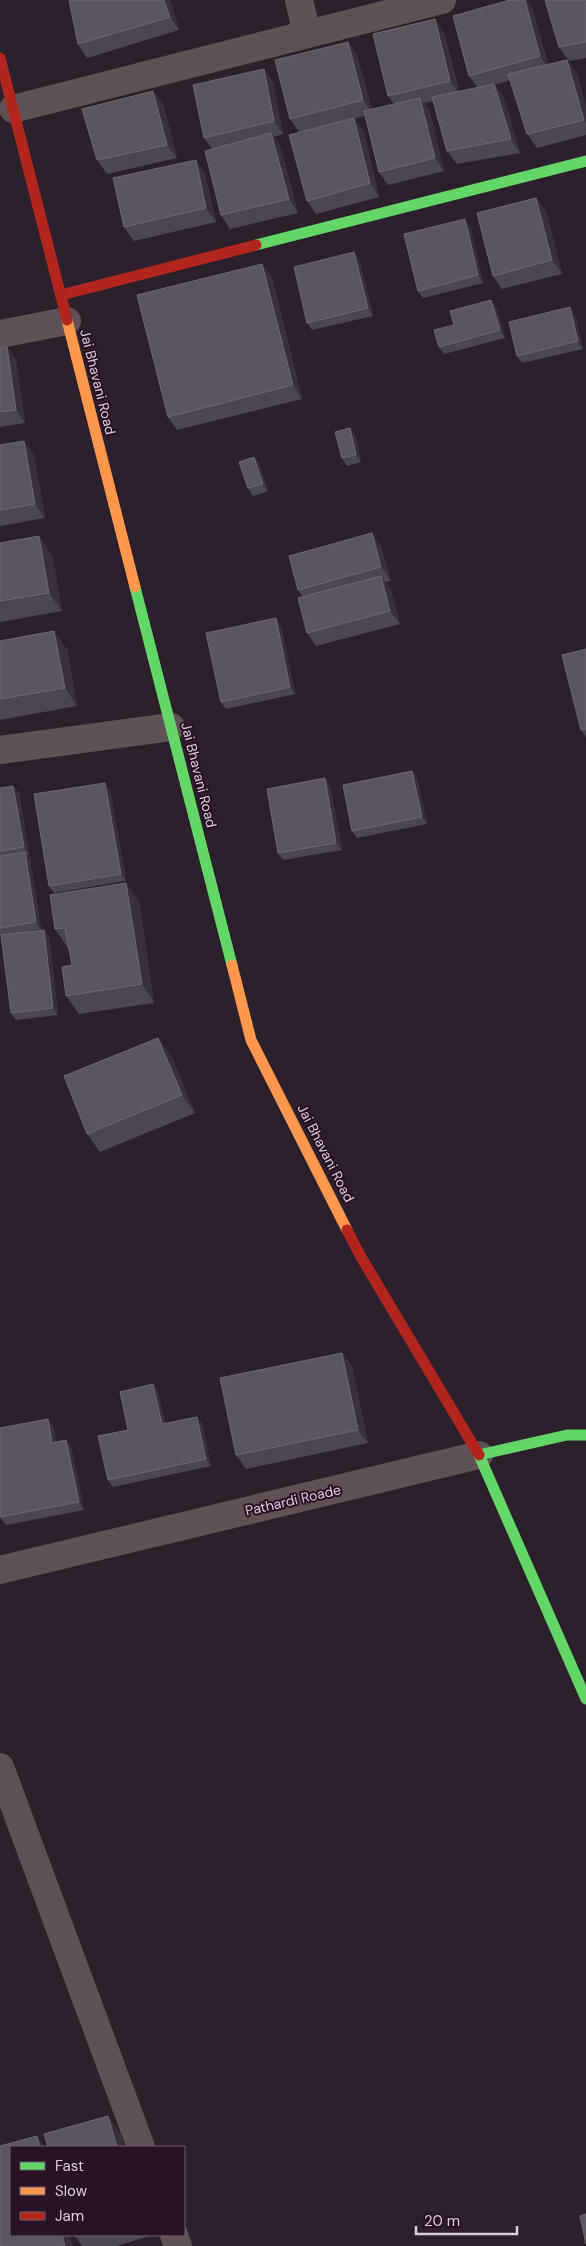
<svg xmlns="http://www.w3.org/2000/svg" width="586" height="2246" viewBox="0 0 586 2246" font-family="'DM Sans',sans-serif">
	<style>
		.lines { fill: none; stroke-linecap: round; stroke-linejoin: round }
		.street { stroke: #5e5257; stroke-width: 28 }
		.fast { stroke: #63d668; stroke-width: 11 }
		.slow { stroke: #ff974d; stroke-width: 11 }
		.jam { stroke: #b3261e; stroke-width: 11 }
		.wall { fill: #4d4550 }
		.shaded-wall { fill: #39303c }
		.building { fill: #5c545f; stroke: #706772 }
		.labels { text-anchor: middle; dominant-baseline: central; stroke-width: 4; stroke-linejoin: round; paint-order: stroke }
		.street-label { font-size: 14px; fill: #dccdda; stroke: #271226 }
	</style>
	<rect width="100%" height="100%" fill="#2c202c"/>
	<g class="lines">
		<g class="street">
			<path d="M299,0L307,34"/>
			<path d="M13,109L442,0"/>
			<path d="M0,334L67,321"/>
			<path d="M0,750L171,727"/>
			<path d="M0,1570L479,1455"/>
			<path d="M0,1767L141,2147"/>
			<path d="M174,2235L178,2246"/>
		</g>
		<g class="fast">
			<path d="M256,245L586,161"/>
			<path d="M135,587L232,965"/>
			<path d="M479,1455L586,1699"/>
			<path d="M479,1455L567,1435H586"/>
		</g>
		<g class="slow">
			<path d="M67,320L135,587"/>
			<path d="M232,965L251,1040L347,1230"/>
		</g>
		<g class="jam">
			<path d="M0,58L67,320"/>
			<path d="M61,295L256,245"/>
			<path d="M347,1230L361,1257L479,1455"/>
		</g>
	</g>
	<g class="wall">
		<path d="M170,0L179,30L87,58L78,44Z"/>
		<path d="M510,0H527L533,10L548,64L567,60L577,73L586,107V135L537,148L527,134L510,80L495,85L504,98L520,153L457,164L447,151L433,101L424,103L430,112L444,171L388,185L379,172L365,116L336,123L354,118L364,132L379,197L316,214L307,201L299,132L290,119L357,55L372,110L394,104L388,96L435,19L444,33L459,91L478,88L469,76Z"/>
		<path d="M586,0V58L569,61L559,47Z"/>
		<path d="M273,82L283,134L274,137L280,146L298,213L230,229L221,215L212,149L204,138Z"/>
		<path d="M163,104L177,158L107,174L97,160Z"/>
		<path d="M205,173L216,222L134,241L124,227Z"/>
		<path d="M536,198L546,211L562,274L502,289L493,276Z"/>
		<path d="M470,227L483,283L423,298L418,291Z"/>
		<path d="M354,252L359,259L373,316L312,330L307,323Z"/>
		<path d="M262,264L272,278L302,399L177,430L168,417Z"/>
		<path d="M496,307L505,338L444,354L439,347L454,325Z"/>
		<path d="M575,315L583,349L522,363L517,356Z"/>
		<path d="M7,347L16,360L25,423L0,427V348Z"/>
		<path d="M350,428L355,435L361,462L347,466L342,458Z"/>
		<path d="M0,445L34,455L45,518L0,526Z"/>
		<path d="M254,457L259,464L268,491L253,496L248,488Z"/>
		<path d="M0,543L52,555L62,611L0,622Z"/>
		<path d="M381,546L391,581L385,582L391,590L400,624L316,646L307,633L303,597L298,590Z"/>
		<path d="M281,626L295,694L226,709L221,702Z"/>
		<path d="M0,641L67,649L77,706L0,720Z"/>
		<path d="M586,649V737L581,730Z"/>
		<path d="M412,771L417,778L427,824L357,838L352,831Z"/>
		<path d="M13,786L19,793L29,855H27L30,859L41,929L24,932L49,937L58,1015L16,1020L11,1013L2,935L0,936V788Z"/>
		<path d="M330,786L342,850L283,860L278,853Z"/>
		<path d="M110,790L126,881L54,893L49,886Z"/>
		<path d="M139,901L154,1003L79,1014L66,996L72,965L69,948H68L55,929Z"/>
		<path d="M158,1038L171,1056L195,1113L100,1152L87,1134Z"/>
		<path d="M342,1353L352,1366L368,1443L246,1469L236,1455Z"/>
		<path d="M153,1384L158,1392L165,1424L197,1417L202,1424L211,1466L113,1487L108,1480L128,1430Z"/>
		<path d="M48,1419L53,1426L56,1442L71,1447L84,1510L6,1525L0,1517Z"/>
		<path d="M74,2235H150V2236L116,2246H82Z"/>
	</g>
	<g class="shaded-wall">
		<path d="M164,0H170L179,30L170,17Z"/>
		<path d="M525,0H527L533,10L549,70L540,56Z"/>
		<path d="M435,19L444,33L459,94L450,81Z"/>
		<path d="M348,42L357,55L373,114L363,100Z"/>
		<path d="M567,60L577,73L586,107V123L584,120Z"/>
		<path d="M264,69L273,82L283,134L274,121Z"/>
		<path d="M494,84L504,98L520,153L511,139Z"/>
		<path d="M153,91L163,104L177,158L167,145Z"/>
		<path d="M420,98L430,112L444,171L435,158Z"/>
		<path d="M354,118L364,132L379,197L370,183Z"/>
		<path d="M271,133L280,146L298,213L289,199Z"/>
		<path d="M196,160L205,173L216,222L206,208Z"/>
		<path d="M536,198L546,211L562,274L552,260Z"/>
		<path d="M465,219L470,227L483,283L478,275Z"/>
		<path d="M354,252L359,259L373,316L368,308Z"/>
		<path d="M262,264L272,278L302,399L293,385Z"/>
		<path d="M491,300L496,307L505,338L500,330Z"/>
		<path d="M570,307L575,315L583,349L578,341Z"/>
		<path d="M7,347L16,360L25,423L16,410Z"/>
		<path d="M350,428L355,435L361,462L356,455Z"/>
		<path d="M24,441L34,455L45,518L35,504Z"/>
		<path d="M254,457L259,464L268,491L263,484Z"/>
		<path d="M372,533L381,546L391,581L381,567Z"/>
		<path d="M39,536L52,555L62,611L49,593Z"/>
		<path d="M381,576L391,590L400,624L390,611Z"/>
		<path d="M276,618L281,626L295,694L290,687Z"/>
		<path d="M54,631L67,649L77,706L65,688Z"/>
		<path d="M412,771L417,778L427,824L422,817Z"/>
		<path d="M325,778L330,786L342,850L336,843Z"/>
		<path d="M105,783L110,790L126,881L121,874Z"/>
		<path d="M13,786L19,793L29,855L24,847Z"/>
		<path d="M25,852L30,859L41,929L36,922Z"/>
		<path d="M126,883L139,901L154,1003L142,984Z"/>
		<path d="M44,930L49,937L58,1015L53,1008Z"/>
		<path d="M158,1038L171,1056L195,1113L182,1095Z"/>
		<path d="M342,1353L352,1366L368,1443L358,1430Z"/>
		<path d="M153,1384L158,1392L167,1432L162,1424Z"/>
		<path d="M197,1417L202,1424L211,1466L206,1459Z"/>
		<path d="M48,1419L53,1426L57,1451L52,1443Z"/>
		<path d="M66,1440L71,1447L84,1510L79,1502Z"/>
		<path d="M108,2116L121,2134L124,2147H117Z"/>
		<path d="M37,2136L44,2147H40Z"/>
		<path d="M62,2235H70L73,2246H66Z"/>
	</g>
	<g class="building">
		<path d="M69,0H164L170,17L78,44Z"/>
		<path d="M510,0H525L540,56L469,76L453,16Z"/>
		<path d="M545,0H586V42L559,47Z"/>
		<path d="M435,19L450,81L388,96L373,34Z"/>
		<path d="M348,42L363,100L290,119L275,60Z"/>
		<path d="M567,60L584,120L527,134L508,74Z"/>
		<path d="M264,69L274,121L204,138L193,85Z"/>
		<path d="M494,84L511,139L447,151L432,97Z"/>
		<path d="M153,91L167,145L97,160L82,109Z"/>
		<path d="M420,98L435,158L379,172L364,111Z"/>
		<path d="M354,118L370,183L307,201L289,135Z"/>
		<path d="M271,133L289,199L221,215L205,151Z"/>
		<path d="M196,160L206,208L124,227L113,178Z"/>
		<path d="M536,198L552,260L493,276L477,213Z"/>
		<path d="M465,219L478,275L418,291L404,234Z"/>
		<path d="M354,252L368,308L307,323L294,267Z"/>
		<path d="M262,264L293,385L168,417L137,295Z"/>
		<path d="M491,300L500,330L439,347L434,330L454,325L450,311Z"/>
		<path d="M570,307L578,341L517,356L509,322Z"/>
		<path d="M7,347L16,410L0,412V348Z"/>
		<path d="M350,428L356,455L342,458L335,432Z"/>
		<path d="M24,441L35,504L0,510V445Z"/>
		<path d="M254,457L263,484L248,488L239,462Z"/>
		<path d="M372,533L381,567L298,590L289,556Z"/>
		<path d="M39,536L49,593L0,601V543Z"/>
		<path d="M381,576L390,611L307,633L298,598Z"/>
		<path d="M276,618L290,687L221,702L206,633Z"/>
		<path d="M54,631L65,688L0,699V641Z"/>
		<path d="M586,649V729L581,730L562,655Z"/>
		<path d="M412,771L422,817L352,831L343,785Z"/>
		<path d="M325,778L336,843L278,853L267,789Z"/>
		<path d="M105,783L121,874L49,886L34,794Z"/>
		<path d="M13,786L24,847L0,851V788Z"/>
		<path d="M25,852L36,922L0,928V856Z"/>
		<path d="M126,883L142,984L66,996L62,967L72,965L65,928L55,929L50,895Z"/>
		<path d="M44,930L53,1008L11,1013L1,935Z"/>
		<path d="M158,1038L182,1095L87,1134L64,1076Z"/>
		<path d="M342,1353L358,1430L236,1455L220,1378Z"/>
		<path d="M153,1384L162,1424L197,1417L206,1459L108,1480L98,1436L128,1430L120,1392Z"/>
		<path d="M48,1419L52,1443L66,1440L79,1502L0,1517V1428Z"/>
		<path d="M108,2116L117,2147H48L44,2134Z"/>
		<path d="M37,2136L40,2147H11V2235H62L65,2245L60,2246H0V2146Z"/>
		<path d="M586,2214V2244L580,2216Z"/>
	</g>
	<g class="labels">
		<g class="street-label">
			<text transform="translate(98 382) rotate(76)">Jai Bhavani Road</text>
			<text transform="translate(199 775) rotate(76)">Jai Bhavani Road</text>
			<text transform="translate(326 1153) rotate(63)">Jai Bhavani Road</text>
			<text transform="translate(293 1500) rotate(-13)">Pathardi Roade</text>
		</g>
	</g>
	<rect x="10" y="2146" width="175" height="90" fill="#271226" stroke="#6f5d6e"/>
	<rect x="20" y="2162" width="25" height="8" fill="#63d668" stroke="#6f5d6e"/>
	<text x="55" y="2171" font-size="15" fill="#dccdda">Fast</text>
	<rect x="20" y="2187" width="25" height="8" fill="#ff974d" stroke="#6f5d6e"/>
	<text x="55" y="2196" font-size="15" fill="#dccdda">Slow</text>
	<rect x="20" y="2212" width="25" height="8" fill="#b3261e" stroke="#6f5d6e"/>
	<text x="55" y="2221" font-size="15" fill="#dccdda">Jam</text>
	<path d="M416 2226v8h101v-8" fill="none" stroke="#dccdda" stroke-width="2.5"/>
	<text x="424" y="2226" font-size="15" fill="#dccdda" stroke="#271226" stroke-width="4" paint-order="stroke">20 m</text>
</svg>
